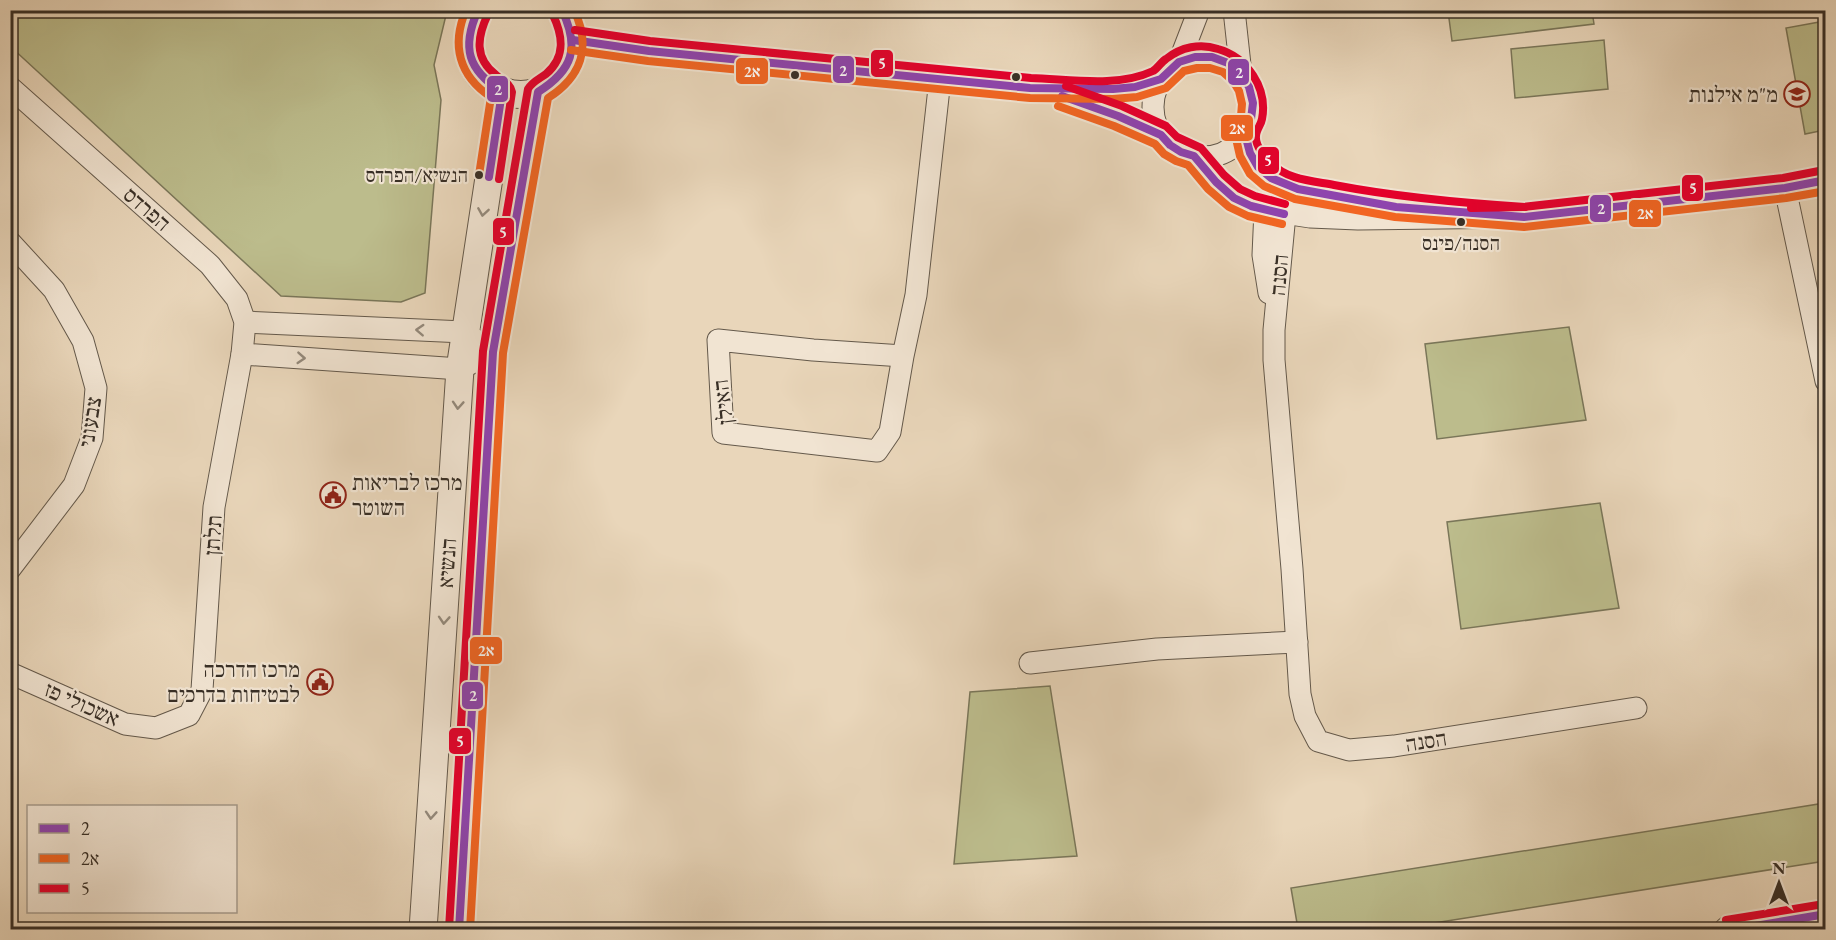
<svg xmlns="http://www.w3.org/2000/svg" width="1836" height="940" viewBox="0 0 1836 940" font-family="'EB Garamond','Frank Ruhl Libre',serif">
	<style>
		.green { fill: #bcbc8c; stroke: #7a7659; stroke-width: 1.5 }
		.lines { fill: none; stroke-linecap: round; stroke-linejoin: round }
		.minor-casing { stroke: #64594b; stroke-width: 23 }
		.tertiary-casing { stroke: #64594b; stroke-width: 29 }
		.minor { stroke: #f1e4d2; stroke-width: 21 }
		.tertiary { stroke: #f1e4d2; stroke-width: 27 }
		.bus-1-casing { stroke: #f1e4d2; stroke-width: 12 }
		.bus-2-casing { stroke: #f1e4d2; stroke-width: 12 }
		.bus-3-casing { stroke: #f1e4d2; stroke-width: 12 }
		.bus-1 { stroke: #8e44ad; stroke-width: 8 }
		.bus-2 { stroke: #f26522; stroke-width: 8 }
		.bus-3 { stroke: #e4002b; stroke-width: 8 }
		.oneway { stroke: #948a7c }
		.bus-dot { fill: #382f26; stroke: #f1e4d2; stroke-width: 2 }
		.labels { text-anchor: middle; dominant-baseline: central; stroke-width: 4.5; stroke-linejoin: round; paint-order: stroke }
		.bus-label { font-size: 20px; fill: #382f26; stroke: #f1e4d2; text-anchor: end }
		.poi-label { font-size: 22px; fill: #382f26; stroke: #f1e4d2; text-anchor: end }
		.street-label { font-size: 22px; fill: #382f26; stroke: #f1e4d2 }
		.line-badge { stroke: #f1e4d2; stroke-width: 2 }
		.badge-label { font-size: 16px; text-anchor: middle; font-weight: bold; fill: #fff }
	</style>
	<rect width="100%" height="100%" fill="#e9d6ba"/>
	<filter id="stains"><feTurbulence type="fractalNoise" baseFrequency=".00333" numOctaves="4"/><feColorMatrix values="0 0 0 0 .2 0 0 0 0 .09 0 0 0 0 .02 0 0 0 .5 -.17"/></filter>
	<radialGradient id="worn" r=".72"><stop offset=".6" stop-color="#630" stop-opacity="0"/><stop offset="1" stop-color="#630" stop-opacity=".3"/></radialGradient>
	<g class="green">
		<path d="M10,11H447L434,65L441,100L425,293L401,302L281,296L11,47Z"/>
		<path d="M1448,11H1592L1594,24L1452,41Z"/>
		<path d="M1825,21V130L1805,134L1786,28Z"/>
		<path d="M1604,40L1608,89L1515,98L1511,49Z"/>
		<path d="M1569,327L1586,420L1437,439L1425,344Z"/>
		<path d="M1600,503L1619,608L1461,629L1447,522Z"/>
		<path d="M1050,686L1077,856L954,864L970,692Z"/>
		<path d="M1825,803V861L1396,929H1298L1291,888Z"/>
	</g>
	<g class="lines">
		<g class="minor-casing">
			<g id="minor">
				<path d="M1234,10L1241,74"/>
				<path d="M573,40L649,51L1030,88L1113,89L1135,87L1161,79"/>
				<circle cx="1203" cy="107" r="50"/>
				<path d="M1179,62L1199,10"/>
				<path d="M10,87L210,265L237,299L245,322L242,354L214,507L202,690L189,715L156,728L125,724L10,673"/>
				<path d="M1060,95L1118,116L1161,135"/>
				<path d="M1245,134C1248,146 1251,159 1259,168C1284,195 1373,204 1410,208"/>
				<path d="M1194,156L1216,182L1241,202L1265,210L1310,217L1358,219L1524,217L1785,188L1826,180"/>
				<path d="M1283,184L1285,214L1274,330V360L1292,569L1300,694L1305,716L1318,741L1349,750L1394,746L1636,708"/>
				<path d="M1785,188L1826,381"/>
				<path d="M1265,210L1263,255L1269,293"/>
				<path d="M10,242L54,290L83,341L96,388L92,438L74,485L10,569"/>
				<path d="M242,354L460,369L493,352L464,332L245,322"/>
				<path d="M903,356L813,350L718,340L723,433L877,451L890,432L903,356L916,295L940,79"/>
				<path d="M1030,663L1157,649L1297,642"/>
			</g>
		</g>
		<g class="tertiary-casing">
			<g id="tertiary">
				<path d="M478,10C437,85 539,127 568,63C577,45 572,28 562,10"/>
				<path d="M423,930L460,369L502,92"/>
				<path d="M459,930L493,352L538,92"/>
				<path d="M1728,930L1826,914"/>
			</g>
		</g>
		<use href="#minor" class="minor"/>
		<use href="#tertiary" class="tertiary"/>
		<g class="bus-1-casing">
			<g id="bus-1">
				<path d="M478,10C461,48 468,70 502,92L489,177"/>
				<path d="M573,40L649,51L1030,88L1113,89L1135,87L1161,79L1179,62L1195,57H1212L1228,63L1241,74L1249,87L1253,103L1251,119L1245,134L1250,153L1258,167L1271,178L1298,189L1396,207L1524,217L1785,188L1826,180"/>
				<path d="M1062,96L1118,116L1161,135L1170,145L1181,152L1194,156L1216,182L1234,198L1251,206L1284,214"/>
				<path d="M459,930L493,352L538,92C573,70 580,48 562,10"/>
				<path d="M1731,930L1826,914"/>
			</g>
		</g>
		<g class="bus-2-casing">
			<g id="bus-2">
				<path d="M466,10C451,45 459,76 491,97L479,175"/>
				<path d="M571,50L648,61L1030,98L1113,99L1137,97L1166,88L1184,71L1197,68H1210L1223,72L1233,81L1239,91L1242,104L1241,116L1235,134L1240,156L1250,174L1264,186L1295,199L1395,217L1524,227L1786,198L1826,191"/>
				<path d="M1058,106L1114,126L1155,144L1164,154L1176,161L1188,165L1208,189L1229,207L1248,216L1282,224"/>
				<path d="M470,930L503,353L548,98C581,77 592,47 574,10"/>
			</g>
		</g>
		<g class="bus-3-casing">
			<g id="bus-3">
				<path d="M488,14C477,37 474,58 496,75C503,81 510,83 512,92L499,179"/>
				<path d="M575,30L650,41L1031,78C1069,79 1117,88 1153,71C1158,68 1161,62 1166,59C1181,47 1200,43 1218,49C1247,57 1268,88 1262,119C1261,125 1256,130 1256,136C1255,145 1264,157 1271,163C1287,180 1313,181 1334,185C1397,197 1461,203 1525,207"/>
				<path d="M1066,86L1122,106L1166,126L1177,137L1201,148L1224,175L1240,189L1255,196L1285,204"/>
				<path d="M1471,208L1523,207L1783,178L1824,170"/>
				<path d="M1726,920L1824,904"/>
				<path d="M449,929L483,351L528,89C532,82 539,79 546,74C566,57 563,36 553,15"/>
			</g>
		</g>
		<use href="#bus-1" class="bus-1"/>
		<use href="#bus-2" class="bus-2"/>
		<use href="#bus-3" class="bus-3"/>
	</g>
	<defs><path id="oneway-chevron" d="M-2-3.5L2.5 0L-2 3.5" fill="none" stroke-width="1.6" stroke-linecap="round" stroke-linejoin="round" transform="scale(1.5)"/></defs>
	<g class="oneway">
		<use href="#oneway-chevron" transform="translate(483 212) rotate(99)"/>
		<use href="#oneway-chevron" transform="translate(420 330) rotate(-177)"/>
		<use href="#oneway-chevron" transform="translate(301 358) rotate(4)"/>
		<use href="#oneway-chevron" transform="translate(458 405) rotate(94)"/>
		<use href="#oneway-chevron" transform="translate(444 620) rotate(94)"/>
		<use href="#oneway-chevron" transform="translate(431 815) rotate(94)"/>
	</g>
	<defs>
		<g id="school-ring" transform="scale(1.35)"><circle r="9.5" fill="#f1e4d2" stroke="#8f2418" stroke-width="1.5"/><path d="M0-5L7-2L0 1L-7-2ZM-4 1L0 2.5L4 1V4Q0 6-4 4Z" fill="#8f2418"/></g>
		<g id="civic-ring" transform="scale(1.35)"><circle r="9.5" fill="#f1e4d2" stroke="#8f2418" stroke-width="1.5"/><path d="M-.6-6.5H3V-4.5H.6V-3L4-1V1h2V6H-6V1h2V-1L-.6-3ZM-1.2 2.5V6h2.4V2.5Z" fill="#8f2418"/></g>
	</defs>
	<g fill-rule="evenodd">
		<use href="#school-ring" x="1797" y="94"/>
		<use href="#civic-ring" x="333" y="495"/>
		<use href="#civic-ring" x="320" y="682"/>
	</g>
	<g class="bus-dot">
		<circle cx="795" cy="75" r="5"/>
		<circle cx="1016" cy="77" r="5"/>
		<circle cx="479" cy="175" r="5"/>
		<circle cx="1461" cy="222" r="5"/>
	</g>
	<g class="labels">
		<g class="bus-label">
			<text x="468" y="175">הנשיא/הפרדס</text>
			<text x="1461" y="243" text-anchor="middle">הסנה/פינס</text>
		</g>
		<g class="poi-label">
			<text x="1778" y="94">מ"מ אילנות</text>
			<text x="352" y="482" text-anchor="start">מרכז לבריאות<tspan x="352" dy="25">השוטר</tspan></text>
			<text x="300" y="669">מרכז הדרכה<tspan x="300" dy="25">לבטיחות בדרכים</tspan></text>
		</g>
		<g class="street-label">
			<text transform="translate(147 209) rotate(41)">הפרדס</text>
			<text transform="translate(1279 275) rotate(-85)">הסנה</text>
			<text transform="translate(723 402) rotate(-97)">האילן</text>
			<text transform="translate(90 422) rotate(-81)">צבעוני</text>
			<text transform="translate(213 535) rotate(-86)">תלתן</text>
			<text transform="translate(447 563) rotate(-86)">הנשיא</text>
			<text transform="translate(82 704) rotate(24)">אשכולי פז</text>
			<text transform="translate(1426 741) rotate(-9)">הסנה</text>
		</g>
	</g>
	<g class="line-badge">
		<rect x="870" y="49" width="24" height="29" rx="6" fill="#e4002b"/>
		<rect x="832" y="55" width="23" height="29" rx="6" fill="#8e44ad"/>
		<rect x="735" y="57" width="34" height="28" rx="6" fill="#f26522"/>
		<rect x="1227" y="58" width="23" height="28" rx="6" fill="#8e44ad"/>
		<rect x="486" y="75" width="23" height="28" rx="6" fill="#8e44ad"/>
		<rect x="1220" y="114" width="34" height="28" rx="6" fill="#f26522"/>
		<rect x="1257" y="146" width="23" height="29" rx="6" fill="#e4002b"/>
		<rect x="1681" y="174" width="23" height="28" rx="6" fill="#e4002b"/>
		<rect x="1589" y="194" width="23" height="29" rx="6" fill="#8e44ad"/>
		<rect x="1628" y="199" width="34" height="29" rx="6" fill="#f26522"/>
		<rect x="492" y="217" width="23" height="29" rx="6" fill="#e4002b"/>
		<rect x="469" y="636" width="34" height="29" rx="6" fill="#f26522"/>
		<rect x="461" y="681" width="23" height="29" rx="6" fill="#8e44ad"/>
		<rect x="448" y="727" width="24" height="28" rx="6" fill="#e4002b"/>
	</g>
	<g class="badge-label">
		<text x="882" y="69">5</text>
		<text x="843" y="76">2</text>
		<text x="752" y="77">2א</text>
		<text x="1239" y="78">2</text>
		<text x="498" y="95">2</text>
		<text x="1237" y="134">2א</text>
		<text x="1268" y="166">5</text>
		<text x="1693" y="194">5</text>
		<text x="1601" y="214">2</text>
		<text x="1645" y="219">2א</text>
		<text x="503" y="238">5</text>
		<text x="486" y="656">2א</text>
		<text x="473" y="701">2</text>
		<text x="460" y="747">5</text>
	</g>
	<rect width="1836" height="940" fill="none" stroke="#e9d6ba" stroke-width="36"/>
	<rect x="12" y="12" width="1812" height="916" fill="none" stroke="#382f26" stroke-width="3"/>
	<rect x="18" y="18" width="1800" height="904" fill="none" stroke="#382f26" stroke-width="1.5"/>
	<rect x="27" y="805" width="210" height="108" fill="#f1e4d2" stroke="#a79c8d" stroke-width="1.5"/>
	<rect x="39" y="824" width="30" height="9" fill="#8e44ad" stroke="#a79c8d" stroke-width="1.5"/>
	<text x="81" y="835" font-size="18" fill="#382f26">2</text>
	<rect x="39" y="854" width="30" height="9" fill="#f26522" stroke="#a79c8d" stroke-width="1.5"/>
	<text x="81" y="865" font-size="18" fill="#382f26">2א</text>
	<rect x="39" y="884" width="30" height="9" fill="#e4002b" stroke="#a79c8d" stroke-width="1.5"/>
	<text x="81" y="895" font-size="18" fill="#382f26">5</text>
	<g transform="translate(1779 883)" stroke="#f1e4d2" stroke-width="4.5" paint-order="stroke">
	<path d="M0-4.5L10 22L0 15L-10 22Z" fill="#382f26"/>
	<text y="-9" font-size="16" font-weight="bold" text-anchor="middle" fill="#382f26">N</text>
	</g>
	<rect width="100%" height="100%" filter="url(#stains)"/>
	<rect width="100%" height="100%" fill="url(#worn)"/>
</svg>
